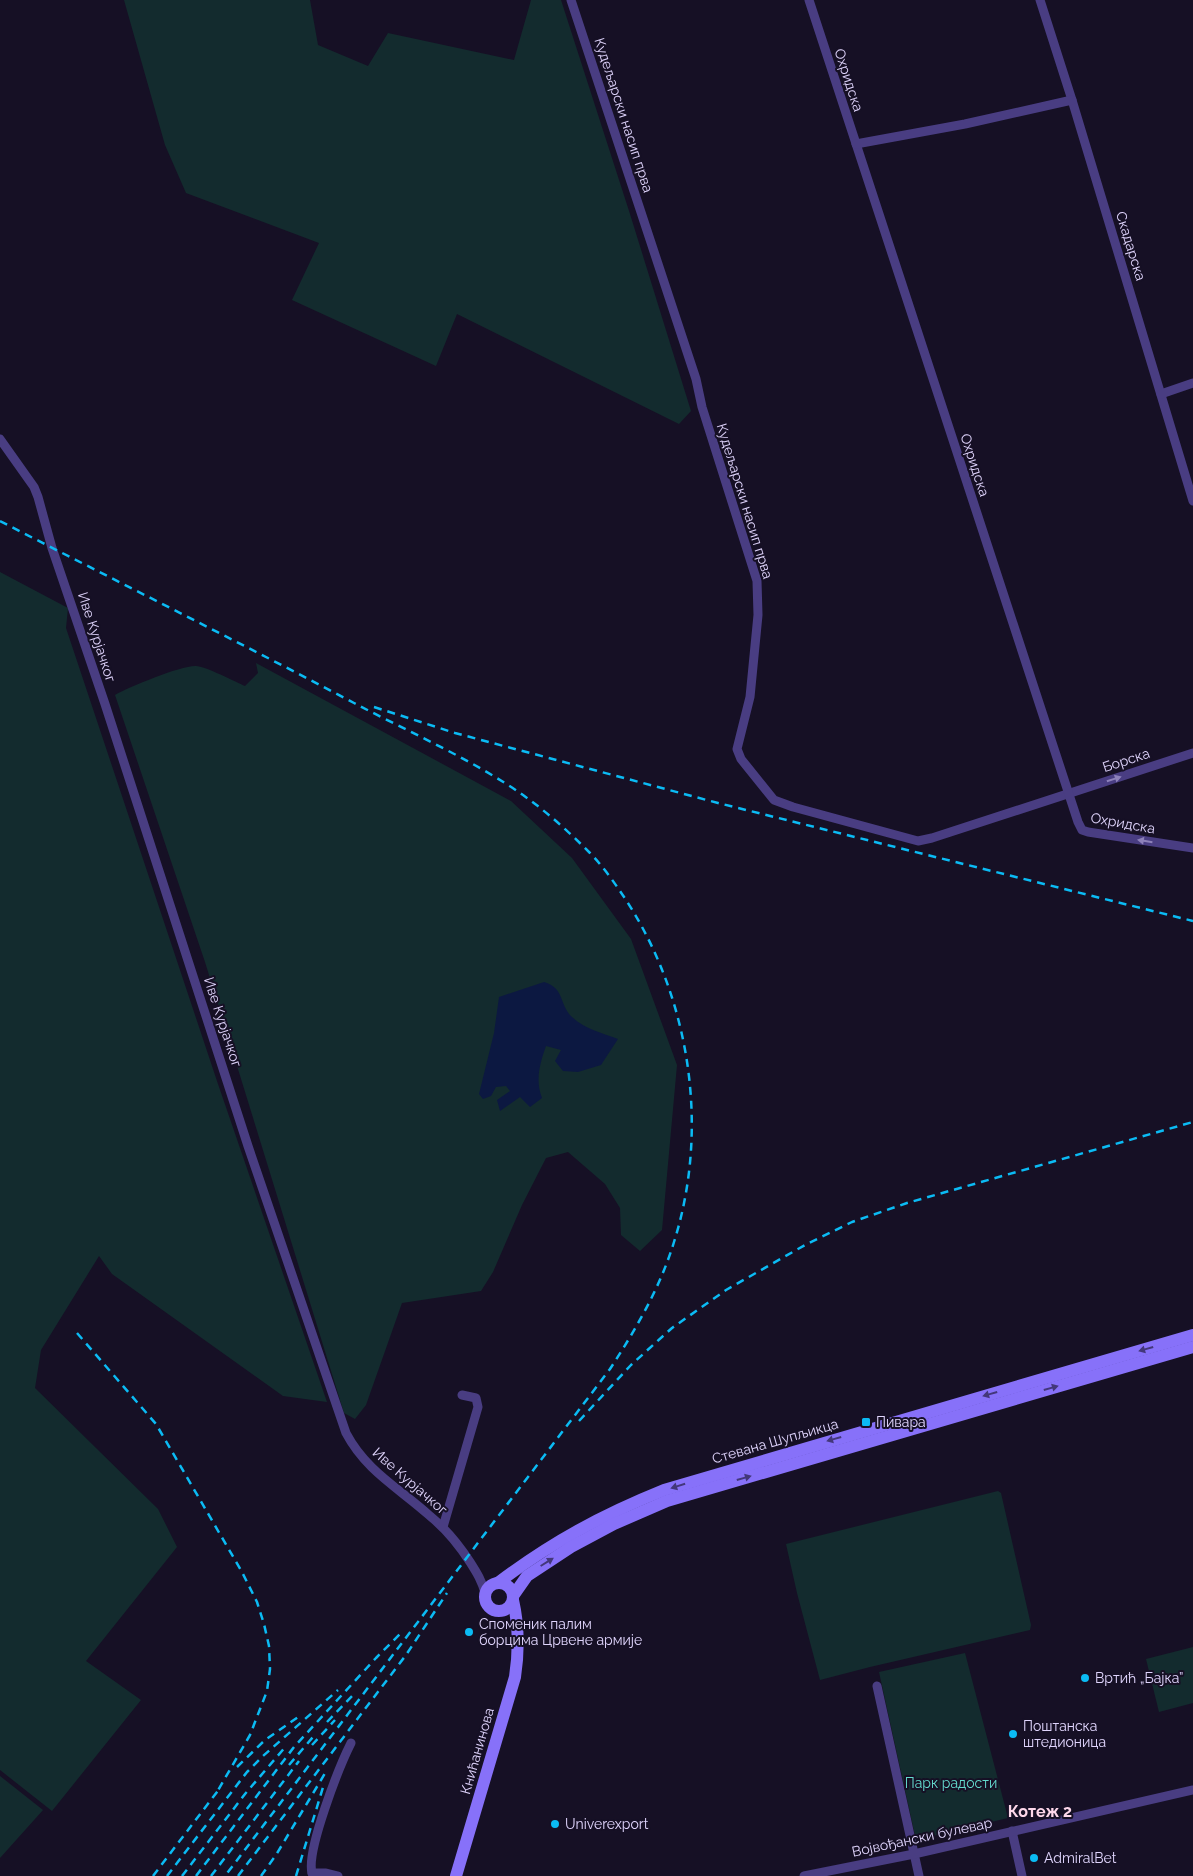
<svg xmlns="http://www.w3.org/2000/svg" width="1193" height="1876" viewBox="0 0 1193 1876" font-family="Raleway,sans-serif">
	<style>
		.green { fill: #132b2e }
		.water { fill: #0c1841 }
		.lines { fill: none; stroke-linecap: round; stroke-linejoin: round }
		.minor { stroke: #493d82; stroke-width: 9 }
		.secondary { stroke: #8771f9; stroke-width: 12 }
		.rail { stroke: #0bbbf4; stroke-width: 2.5; stroke-dasharray: 8 6; stroke-linecap: butt }
		.oneway { fill: #8d81b9 }
		.oneway2 { fill: #43377a }
		.poi-dot { fill: #0bbbf4; stroke: #161025; stroke-width: 2 }
		.labels { text-anchor: middle; dominant-baseline: central; stroke-width: 4; stroke-linejoin: round; paint-order: stroke }
		.street-label { font-size: 14px; fill: #e0d5fd; stroke: #161025 }
		.poi-label { font-size: 14px; fill: #e0d5fd; stroke: #161025; text-anchor: start }
		.park-label { font-size: 14px; fill: #64dbce; stroke: #161025 }
		.quarter-label { font-size: 16px; font-weight: bold; fill: #fdd7ea; stroke: #161025 }
	</style>
	<rect width="100%" height="100%" fill="#161025"/>
	<g class="green">
		<path d="M124,0H310L318,45L368,66L388,33L514,60L531,0H561L630,214L691,411L679,424L457,314L436,366L292,300L319,243L186,193L165,145Z"/>
		<path d="M0,572L68,608L66,628L218,1084L327,1402L283,1396L112,1274L99,1256L41,1350L35,1388L158,1509L177,1547L86,1661L141,1700L52,1811L0,1770Z"/>
		<path d="M256,663L511,801L572,858L631,939L677,1065L662,1230L640,1251L621,1235L620,1208L605,1184L568,1152L546,1158L522,1205L493,1272L481,1291L402,1303L366,1405L355,1419L344,1413L205,962L115,695C129,687 180,666 195,666C203,665 236,682 245,686L258,673Z"/>
		<path d="M998,1491L1001,1493L1031,1625L1030,1630L870,1667L820,1680L797,1593L786,1544Z"/>
		<path d="M1193,1647V1703L1159,1712L1146,1659Z"/>
		<path d="M965,1653L1008,1818L916,1840L879,1672Z"/>
		<path d="M0,1776L43,1810L0,1858Z"/>
	</g>
	<path class="water" d="M544,982C565,988 559,1005 572,1017C585,1029 602,1033 618,1039L601,1065L578,1072L563,1071L555,1061L561,1050L546,1046C540,1063 535,1080 542,1098L530,1107L520,1097L500,1111L497,1100L510,1091L506,1086L496,1087L491,1096L483,1099L479,1094L494,1033L499,997Z"/>
	<g class="lines">
		<g class="minor">
			<path d="M571,0L696,379L702,407L757,581L758,615L750,697L737,749L741,759L774,800L793,807L918,841L932,838L1193,753"/>
			<path d="M809,0L1078,822L1082,830L1088,832L1193,848"/>
			<path d="M1040,0L1072,100L1193,501"/>
			<path d="M856,144L965,124L1072,100"/>
			<path d="M1161,394L1193,383"/>
			<path d="M0,439L34,487L38,497L52,548L105,704L248,1146L346,1433C366,1471 399,1488 430,1516C446,1529 459,1545 470,1562C477,1573 482,1581 485,1593"/>
			<path d="M443,1527L478,1407L476,1398L462,1395"/>
			<path d="M877,1686L919,1876"/>
			<path d="M1012,1831L1022,1876"/>
			<path d="M312,1873C306,1851 339,1767 351,1743"/>
			<path d="M312,1873H326L338,1876"/>
			<path d="M804,1876L914,1854L1193,1790"/>
		</g>
		<g class="secondary">
			<path d="M499,1582C552,1542 602,1515 664,1490L1193,1335"/>
			<circle cx="499" cy="1597" r="14"/>
			<path d="M513,1596L527,1576L571,1547L614,1524L667,1501L1193,1347"/>
			<path d="M456,1876L515,1677C519,1651 519,1626 513,1600"/>
		</g>
		<g class="rail">
			<path d="M0,521C118,582 237,641 354,703C409,732 473,760 523,795C547,812 569,832 589,852C601,864 611,878 620,891C689,991 711,1125 674,1242C660,1288 636,1329 610,1369L225,1876"/>
			<path d="M374,707L455,733L718,803L1193,921"/>
			<path d="M77,1333L156,1424L242,1572L257,1602L264,1624L269,1646L270,1669L267,1691L250,1735L217,1792"/>
			<path d="M579,1421L631,1365L672,1328L726,1290L805,1245L852,1222L907,1203L1193,1122"/>
			<path d="M327,1722L353,1695"/>
			<path d="M312,1745L335,1720"/>
			<path d="M289,1765L313,1737"/>
			<path d="M237,1767L265,1740L301,1715"/>
			<path d="M153,1876L220,1788"/>
			<path d="M167,1876L247,1772L263,1756L338,1690"/>
			<path d="M182,1876L245,1794L287,1745"/>
			<path d="M196,1876L294,1747L376,1658L401,1633"/>
			<path d="M211,1876L299,1761"/>
			<path d="M238,1876L406,1655L447,1593"/>
			<path d="M261,1876L276,1855L327,1770"/>
			<path d="M296,1876L324,1784"/>
		</g>
	</g>
	<defs><path id="oneway-solid" d="M-6-.8H1V-3.2L6.5 0L1 3.2V.8H-6Z" transform="scale(1.25)"/></defs>
	<g class="oneway">
		<use href="#oneway-solid" transform="translate(1114 779) rotate(-18)"/>
		<use href="#oneway-solid" transform="translate(1145 841) rotate(-171)"/>
	</g>
	<g class="oneway2">
		<use href="#oneway-solid" transform="translate(1146 1349) rotate(164)"/>
		<use href="#oneway-solid" transform="translate(1051 1388) rotate(-16)"/>
		<use href="#oneway-solid" transform="translate(990 1394) rotate(164)"/>
		<use href="#oneway-solid" transform="translate(834 1439) rotate(164)"/>
		<use href="#oneway-solid" transform="translate(744 1478) rotate(-16)"/>
		<use href="#oneway-solid" transform="translate(678 1486) rotate(162)"/>
		<use href="#oneway-solid" transform="translate(547 1562) rotate(-32)"/>
	</g>
	<g class="poi-dot">
		<rect x="861" y="1417" width="10" height="10" rx="2.5"/>
		<circle cx="469" cy="1632" r="5"/>
		<circle cx="1085" cy="1678" r="5"/>
		<circle cx="1013" cy="1734" r="5"/>
		<circle cx="555" cy="1824" r="5"/>
		<circle cx="1034" cy="1858" r="5"/>
	</g>
	<g class="labels">
		<g class="street-label">
			<text transform="translate(849 80) rotate(72)">Охридска</text>
			<text transform="translate(624 115) rotate(72)">Кудељарски насип прва</text>
			<text transform="translate(1131 246) rotate(73)">Скадарска</text>
			<text transform="translate(975 465) rotate(72)">Охридска</text>
			<text transform="translate(745 501) rotate(73)">Кудељарски насип прва</text>
			<text transform="translate(97 637) rotate(72)">Иве Курјачког</text>
			<text transform="translate(1126 760) rotate(-18)">Борска</text>
			<text transform="translate(1123 823) rotate(10)">Охридска</text>
			<text transform="translate(223 1022) rotate(72)">Иве Курјачког</text>
			<text transform="translate(775 1441) rotate(-16)">Стевана Шупљикца</text>
			<text transform="translate(410 1481) rotate(41)">Иве Курјачког</text>
			<text transform="translate(477 1751) rotate(-74)">Книћанинова</text>
			<text transform="translate(922 1837) rotate(-12)">Војвођански булевар</text>
		</g>
		<g class="poi-label">
			<text x="876" y="1422">Пивара</text>
			<text x="479" y="1624">Споменик палим<tspan x="479" dy="16">борцима Црвене армије</tspan></text>
			<text x="1095" y="1678">Вртић „Бајка”</text>
			<text x="1023" y="1726">Поштанска<tspan x="1023" dy="16">штедионица</tspan></text>
			<text x="565" y="1824">Univerexport</text>
			<text x="1044" y="1858">AdmiralBet</text>
		</g>
		<g class="park-label">
			<text x="951" y="1783">Парк радости</text>
		</g>
		<g class="quarter-label">
			<text x="1040" y="1811">Котеж 2</text>
		</g>
	</g>
</svg>
